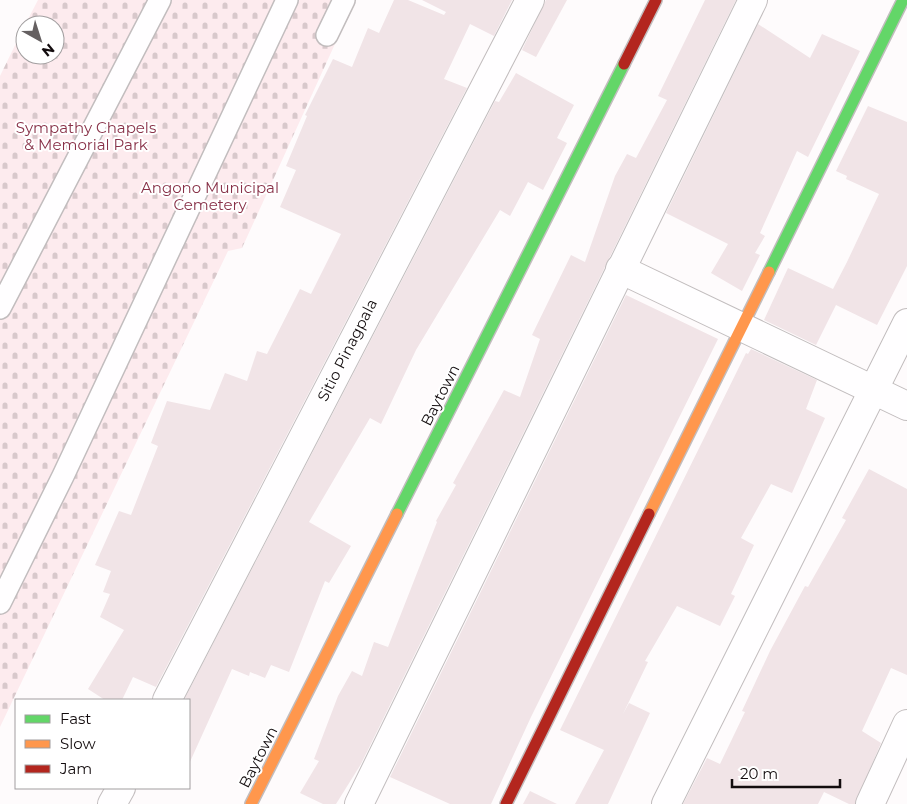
<svg xmlns="http://www.w3.org/2000/svg" width="907" height="804" viewBox="0 0 907 804" font-family="Montserrat,sans-serif">
	<style>
		.cemetery { fill: url(#cemetery-stones) }
		.building { fill: #f1e4e7 }
		.lines { fill: none; stroke-linecap: round; stroke-linejoin: round }
		.lane-casing { stroke: #c2bdbe; stroke-width: 24 }
		.street-casing { stroke: #c2bdbe; stroke-width: 30 }
		.fast-casing { stroke: #c2bdbe; stroke-width: 14 }
		.slow-casing { stroke: #c2bdbe; stroke-width: 14 }
		.jam-casing { stroke: #c2bdbe; stroke-width: 14 }
		.lane { stroke: #fffeff; stroke-width: 21 }
		.street { stroke: #fffeff; stroke-width: 28 }
		.fast { stroke: #63d668; stroke-width: 11 }
		.slow { stroke: #ff974d; stroke-width: 11 }
		.jam { stroke: #b3261e; stroke-width: 11 }
		.labels { text-anchor: middle; dominant-baseline: central; stroke-width: 4; stroke-linejoin: round; paint-order: stroke }
		.park-label { font-size: 15px; fill: #883148; stroke: #fff }
		.street-label { font-size: 15px; fill: #130c0e; stroke: #fff }
	</style>
	<defs>
		<pattern id="cemetery-stones" width="16" height="16" patternUnits="userSpaceOnUse" patternTransform="scale(1.25)"><rect width="16" height="16" fill="#fdebee"/><path d="M2 7V4a2 2 0 0 1 4 0v3zM10 15v-3a2 2 0 0 1 4 0v3z" fill="#d8c8cb"/></pattern>
	</defs>
	<rect width="100%" height="100%" fill="#fefbfc"/>
	<path class="cemetery" d="M38,0H355L242,248L228,251L0,727V76L25,25V55H55V25H25Z"/>
	<g class="building">
		<path d="M394,0H408L444,15L446,12L422,0H512L494,36L470,24L444,79L467,88L156,687L133,677L122,700H105L88,689L124,630L100,617L110,594L103,592L111,571L95,565L119,511L131,515L158,446L151,443L167,401L210,410L225,373L247,381L257,351L267,354L300,289L311,294L341,234L280,207L296,170L286,166L307,116L305,115L333,59L352,67L368,28L379,33Z"/>
		<path d="M546,0H567L536,57L522,50Z"/>
		<path d="M705,0H736L361,764L336,804H323L300,793L319,761L314,759L338,696L352,671L362,676L374,642L388,647L437,522L436,521L456,485L453,483L504,390L520,397L540,339L532,335L571,255L585,262L615,176L627,154L636,158L667,100L658,96Z"/>
		<path d="M758,24L810,58L822,34L860,51L808,157L797,151L760,233L765,236L755,253L760,255L742,291L711,273L728,244L666,213Z"/>
		<path d="M516,73L574,105L557,138L567,143L543,190L528,182L510,216L500,210L416,350L381,424L370,418L309,522L351,546L329,583L325,581L289,672L271,665L265,678L250,672L249,676L232,669L189,764V700L185,698L495,101L499,102Z"/>
		<path d="M868,106L907,122V266L877,325L836,305L816,345L764,320L788,268L833,289L847,262L879,194L846,179L847,176L836,171Z"/>
		<path d="M626,295L718,339L531,717L491,804H450L390,777Z"/>
		<path d="M751,349L817,380L806,409L825,418L792,493L771,484L741,538L754,545L731,594L735,596L720,626L677,606L645,661L648,662L623,714L629,703L650,713L608,804H575L604,750L560,730L746,353L748,354Z"/>
		<path d="M869,469L907,489V675L891,668L862,731L881,743L855,804H849L824,792L818,804H683L707,758L720,764L745,712L742,711L770,651L805,586L808,587L846,520L842,518Z"/>
		<path d="M530,791L557,804H523Z"/>
	</g>
	<g class="lines">
		<g class="lane-casing">
			<g id="lane">
				<path d="M327,35L344,0"/>
				<path d="M0,308L160,0"/>
				<path d="M0,603L63,476L287,0"/>
			</g>
		</g>
		<g class="street-casing">
			<g id="street">
				<path d="M620,269L907,406"/>
				<path d="M167,700L530,0"/>
				<path d="M112,804L121,788"/>
				<path d="M359,804L753,0"/>
				<path d="M666,804L907,323"/>
				<path d="M870,804L907,724"/>
			</g>
		</g>
		<g class="fast-casing">
			<g id="fast">
				<path d="M769,272L903,0"/>
				<path d="M397,514L624,64"/>
			</g>
		</g>
		<g class="slow-casing">
			<g id="slow">
				<path d="M649,514L769,272"/>
				<path d="M251,804L397,514"/>
			</g>
		</g>
		<g class="jam-casing">
			<g id="jam">
				<path d="M624,64L656,0"/>
				<path d="M506,804L649,514"/>
			</g>
		</g>
		<use href="#lane" class="lane"/>
		<use href="#street" class="street"/>
		<use href="#fast" class="fast"/>
		<use href="#slow" class="slow"/>
		<use href="#jam" class="jam"/>
	</g>
	<g class="labels">
		<g class="park-label">
			<text x="86" y="127">Sympathy Chapels<tspan x="86" dy="17">&amp; Memorial Park</tspan></text>
			<text x="210" y="187">Angono Municipal<tspan x="210" dy="17">Cemetery</tspan></text>
		</g>
		<g class="street-label">
			<text transform="translate(347 350) rotate(-63)">Sitio Pinagpala</text>
			<text transform="translate(440 395) rotate(-63)">Baytown</text>
			<text transform="translate(258 757) rotate(-63)">Baytown</text>
		</g>
	</g>
	<rect x="15" y="699" width="175" height="90" fill="#ffffff" stroke="#a19e9f"/>
	<rect x="25" y="715" width="25" height="8" fill="#63d668" stroke="#a19e9f"/>
	<text x="60" y="724" font-size="15" fill="#130c0e">Fast</text>
	<rect x="25" y="740" width="25" height="8" fill="#ff974d" stroke="#a19e9f"/>
	<text x="60" y="749" font-size="15" fill="#130c0e">Slow</text>
	<rect x="25" y="765" width="25" height="8" fill="#b3261e" stroke="#a19e9f"/>
	<text x="60" y="774" font-size="15" fill="#130c0e">Jam</text>
	<g transform="translate(40 40) rotate(141)"><circle r="24" fill="#ffffff" stroke="#a19e9f"/>
	<path d="M0-4L9 19L0 12L-9 19Z" fill="#656061"/>
	<text y="-8" font-size="14" font-weight="bold" text-anchor="middle" fill="#130c0e">N</text>
	</g>
	<path d="M732 779v8h108v-8" fill="none" stroke="#130c0e" stroke-width="2.5"/>
	<text x="740" y="779" font-size="15" fill="#130c0e" stroke="#ffffff" stroke-width="4" paint-order="stroke">20 m</text>
</svg>
